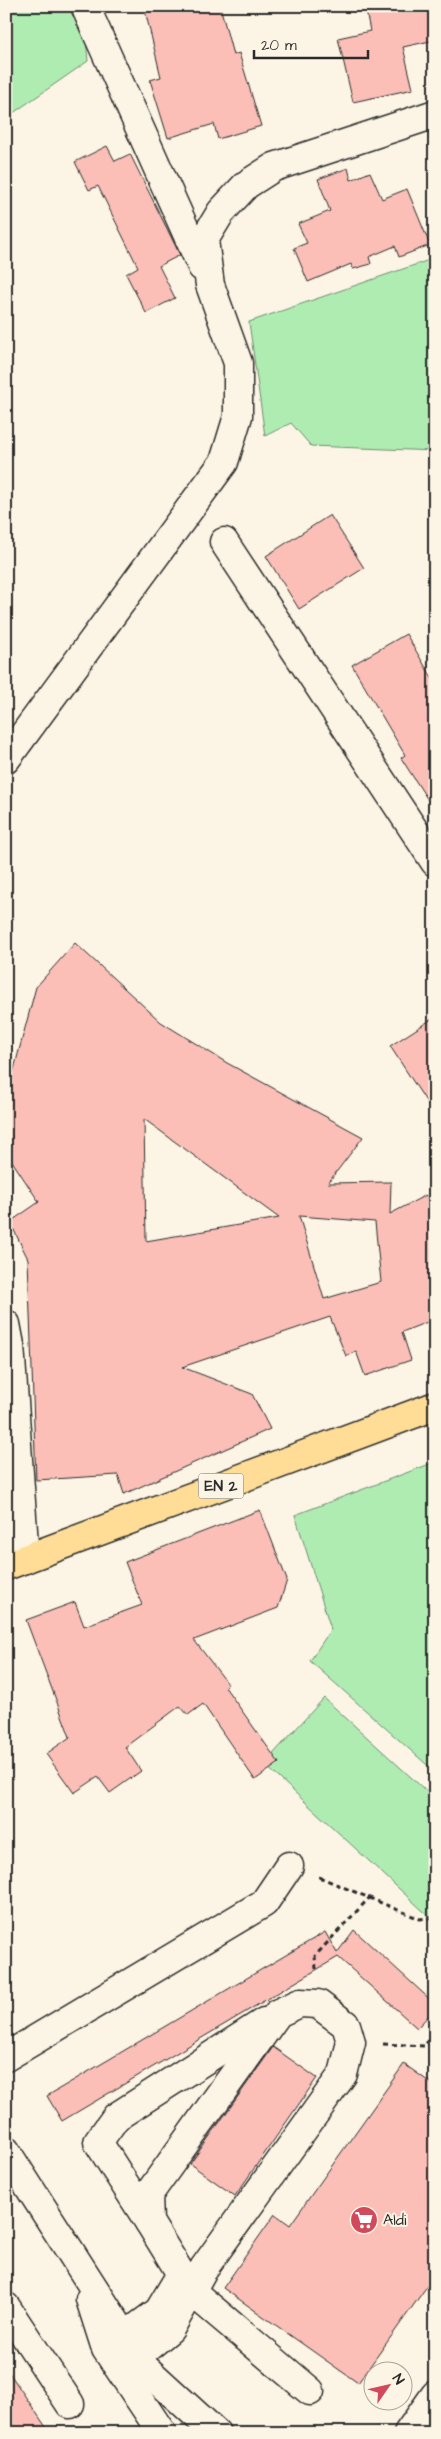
<svg xmlns="http://www.w3.org/2000/svg" width="441" height="2439" viewBox="0 0 441 2439" font-family="'Architects Daughter',sans-serif">
	<style>
		.grass { fill: #afecb2; stroke: #6d8c6e }
		.building { fill: #fbbfb8; stroke: #2b2b2b; fill-rule: evenodd }
		.lines { fill: none; stroke-linecap: round; stroke-linejoin: round }
		.minor-casing { stroke: #2b2b2b; stroke-width: 31 }
		.major-casing { stroke: #2b2b2b; stroke-width: 31 }
		.path { stroke: #2b2b2b; stroke-width: 3; stroke-dasharray: 5 4; stroke-linecap: butt }
		.minor { stroke: #fcf5e5; stroke-width: 28 }
		.major { stroke: #ffdd96; stroke-width: 28 }
		.labels { text-anchor: middle; dominant-baseline: central; stroke-width: 4; stroke-linejoin: round; paint-order: stroke }
		.shield { fill: #fcf5e5; stroke: #6a6863; stroke-width: 1 }
		.shield-label { font-size: 15px; font-weight: bold; fill: #2b2b2b }
		.poi-label { font-size: 16px; fill: #2b2b2b; stroke: #fcf5e5; text-anchor: start }
	</style>
	<rect width="100%" height="100%" fill="#fcf5e5"/>
	<filter id="ink" filterUnits="userSpaceOnUse"><feTurbulence type="fractalNoise" baseFrequency=".02" numOctaves="2"/><feDisplacementMap in="SourceGraphic" scale="10" xChannelSelector="R" yChannelSelector="G"/><feConvolveMatrix kernelMatrix="1 2 1 2 8 2 1 2 1" color-interpolation-filters="sRGB"/></filter>
	<g filter="url(#ink)">
		<g class="grass">
			<path d="M6,6H83L88,61L6,118Z"/>
			<path d="M435,258V451L311,446L291,423L265,436L249,322Z"/>
			<path d="M435,1462V1772L310,1661L331,1629L295,1515Z"/>
			<path d="M324,1698L435,1799V1922L264,1764Z"/>
		</g>
		<g class="building">
			<path d="M144,6H220L233,55L239,53L261,126L218,139L214,124L168,138L150,80L161,77Z"/>
			<path d="M365,6H435V40L403,47L413,89L353,102L338,38L370,31Z"/>
			<path d="M107,146L115,161L130,154L180,255L159,266L175,298L146,313L126,274L138,267L98,186L89,190L75,162Z"/>
			<path d="M348,168L351,180L370,172L382,199L407,189L430,245L399,257L395,246L369,257L371,264L353,269L351,264L308,282L294,248L307,243L298,224L330,211L318,179Z"/>
			<path d="M330,515L364,568L299,609L266,556Z"/>
			<path d="M406,634L435,683V811L401,758L405,755L352,665Z"/>
			<path d="M75,943L161,1022L227,1063L363,1137L328,1183L391,1182L390,1214L426,1195L435,1212V1319L402,1332L411,1360L365,1376L356,1351L346,1356L330,1317L182,1367L252,1394L270,1429L124,1494L118,1475L36,1480L28,1259L10,1222L39,1202L6,1152V1099L36,987ZM144,1119L279,1218L146,1241ZM299,1216L375,1222L381,1282L324,1299Z"/>
			<path d="M435,1017V1115L390,1046Z"/>
			<path d="M260,1510L287,1580L278,1608L194,1640L228,1684L225,1687L279,1763L255,1780L203,1704L188,1715L180,1706L125,1747L141,1771L110,1793L98,1777L74,1793L46,1754L70,1737L26,1620L75,1602L84,1626L142,1605L125,1562Z"/>
			<path d="M354,1930L435,2004V2009L417,2028L338,1957L62,2121L47,2096L325,1932L337,1953Z"/>
			<path d="M273,2047L317,2078L235,2196L190,2164Z"/>
			<path d="M404,2064L435,2086V2275L358,2383L223,2288L275,2214L290,2225Z"/>
			<path d="M6,2368L50,2433H6Z"/>
		</g>
		<g class="lines">
			<g class="minor-casing">
				<g id="minor">
					<path d="M85,6L202,267"/>
					<path d="M224,542L435,862"/>
					<path d="M6,759L224,462L238,416V363L210,285L204,240L221,212L246,185L274,167L435,114"/>
					<path d="M6,1324L10,1345L25,1559"/>
					<path d="M6,2057L264,1903L289,1866"/>
					<path d="M6,2151L145,2368L216,2433"/>
					<path d="M149,2222L98,2142L116,2117L264,2022"/>
					<path d="M182,2275L191,2291L310,2391"/>
					<path d="M90,2299L106,2349L162,2433"/>
					<path d="M6,2307L70,2404"/>
					<path d="M125,2336L159,2311L181,2274L149,2222L148,2195L278,2013L300,2003L318,2004L346,2025L351,2042L343,2074L204,2268L170,2329L137,2356"/>
					<path d="M408,2433L435,2395"/>
				</g>
			</g>
			<g class="major-casing">
				<path id="major" d="M6,1566L435,1406"/>
			</g>
			<g class="path">
				<path d="M319,1877L420,1919L435,1917"/>
				<path d="M316,1969L315,1956L370,1897"/>
				<path d="M383,2044L425,2046L435,2028"/>
			</g>
			<use href="#minor" class="minor"/>
			<use href="#major" class="major"/>
		</g>
	</g>
	<defs>
		<g id="supermarket-disc" transform="scale(1.4375)"><circle r="9.5" fill="#d1495b" stroke="#fcf5e5"/><path d="M-6-5.5h2.5l.6 2H6L4.5 2H-2.5L-4.4-4H-6ZM-1.5 3.2a1.3 1.3 0 1 0 .1 0ZM3 3.2a1.3 1.3 0 1 0 .1 0Z" fill="#fff"/></g>
	</defs>
	<g fill-rule="evenodd">
		<use href="#supermarket-disc" x="364" y="2220"/>
	</g>
	<g class="labels">
		<rect class="shield" x="198.5" y="1473.5" width="45" height="25" rx="4"/>
		<g class="shield-label">
			<text x="221" y="1486">EN 2</text>
		</g>
		<g class="poi-label">
			<text x="383" y="2220">Aldi</text>
		</g>
	</g>
	<rect width="441" height="2439" fill="none" stroke="#fcf5e5" stroke-width="25"/>
	<rect x="12" y="12" width="416" height="2414" fill="none" stroke="#2b2b2b" stroke-width="2" filter="url(#ink)"/>
	<g transform="translate(388 2386) rotate(56)"><circle r="24" fill="#fcf5e5" stroke="#a8a49b"/>
	<path d="M0-4L9 19L0 12L-9 19Z" fill="#d1495b"/>
	<text y="-8" font-size="14" font-weight="bold" text-anchor="middle" fill="#2b2b2b">N</text>
	</g>
	<path d="M254 50v8h114v-8" fill="none" stroke="#2b2b2b" stroke-width="2.5"/>
	<text x="261" y="50" font-size="15" fill="#2b2b2b" stroke="#fcf5e5" stroke-width="4" paint-order="stroke">20 m</text>
</svg>
